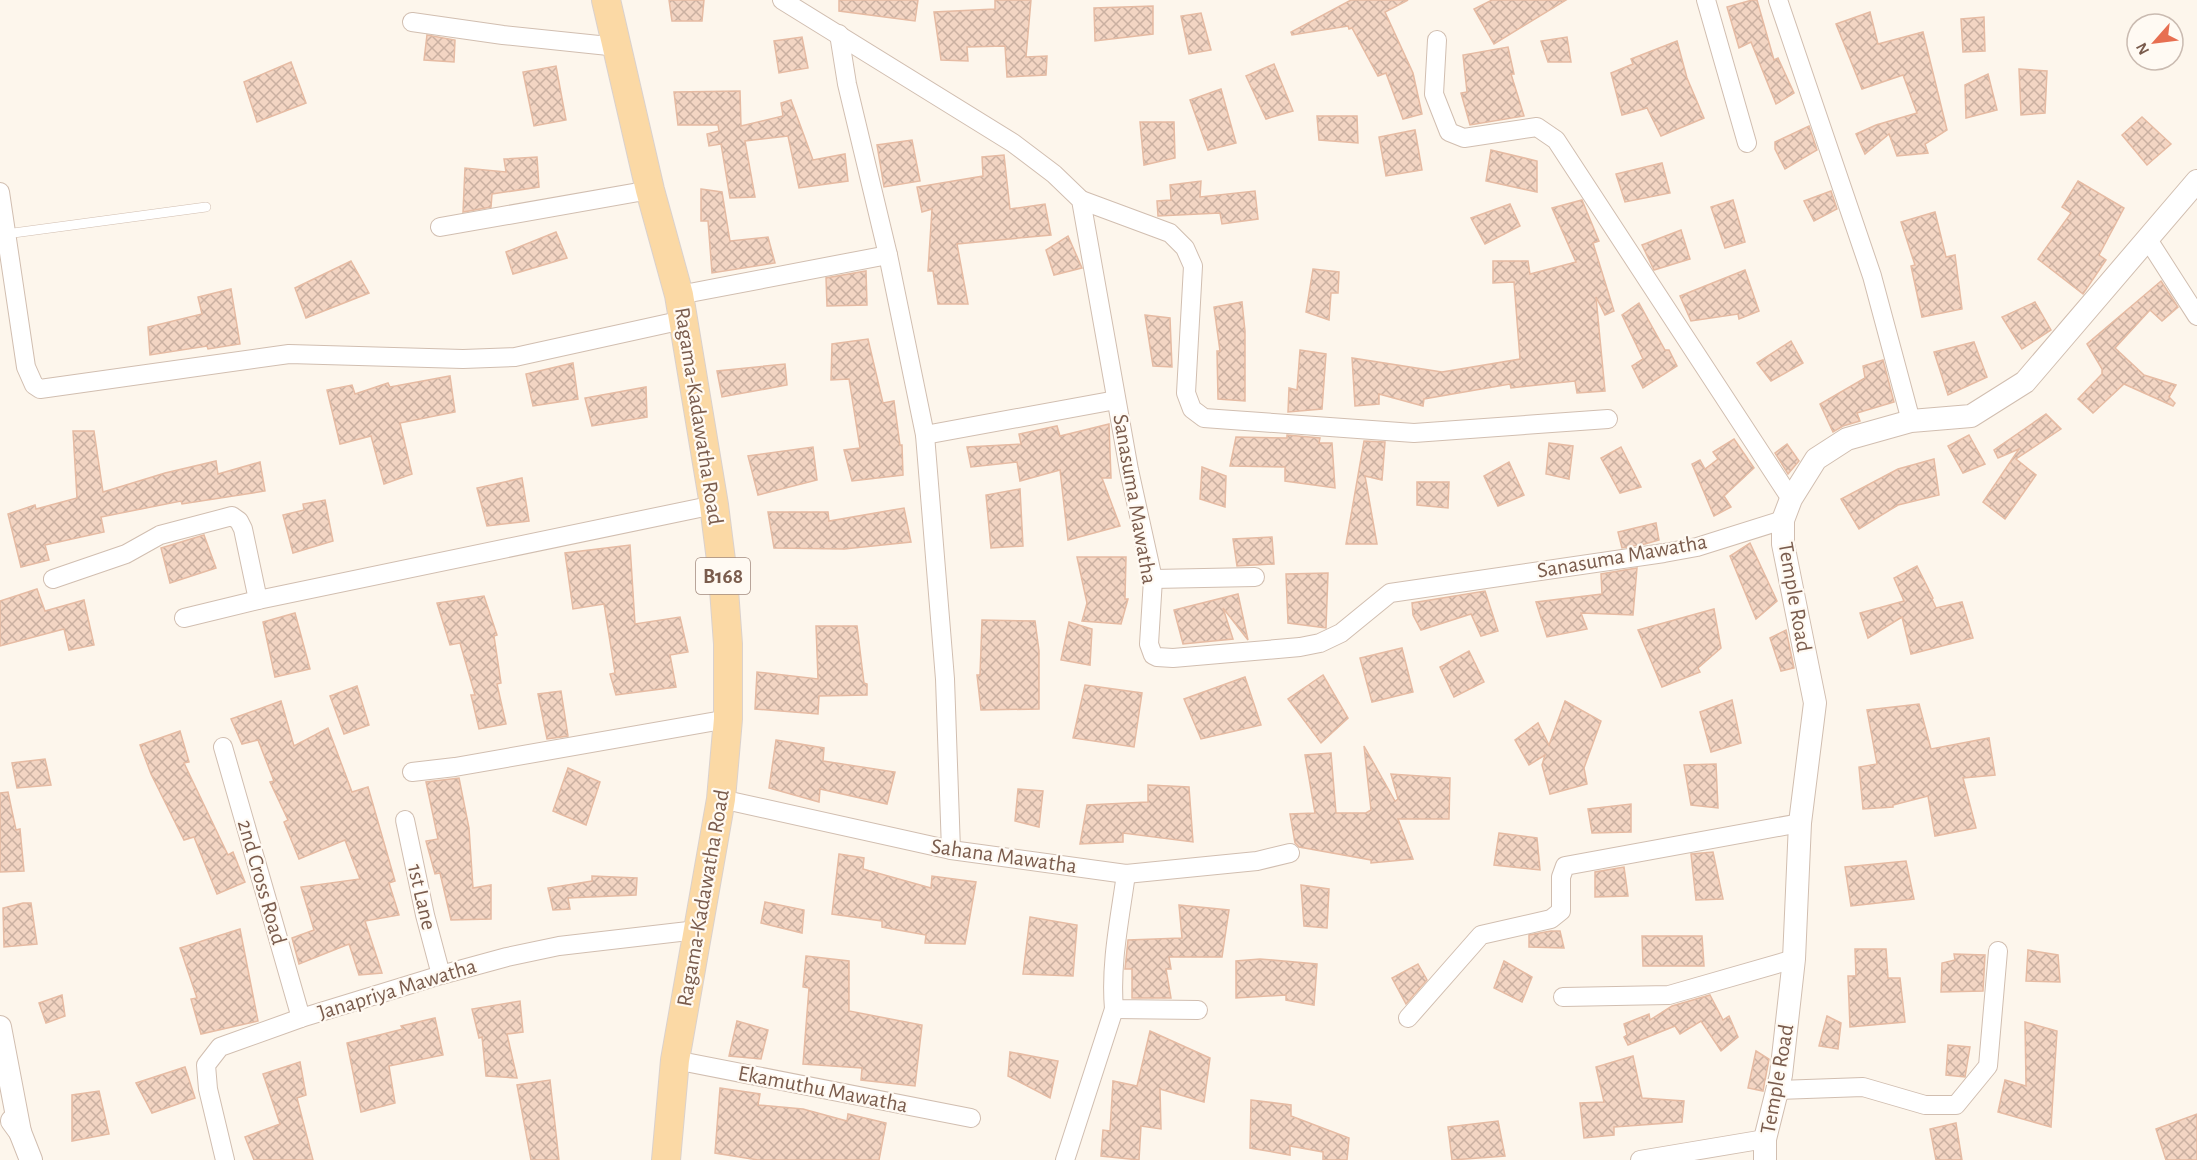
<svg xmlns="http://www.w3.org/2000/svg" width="2197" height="1160" viewBox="0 0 2197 1160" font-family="'Alegreya Sans',sans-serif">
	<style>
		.building { fill: url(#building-cross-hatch); stroke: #e6bba3; stroke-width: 1.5 }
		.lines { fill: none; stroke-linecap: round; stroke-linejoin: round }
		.service-casing { stroke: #d1beb0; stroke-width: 10 }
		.minor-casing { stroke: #d1beb0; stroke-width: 20 }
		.tertiary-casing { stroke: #d1beb0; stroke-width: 24 }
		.primary-casing { stroke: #dad1cd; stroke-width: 30 }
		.service { stroke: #fff; stroke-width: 9 }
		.minor { stroke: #fff; stroke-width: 18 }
		.tertiary { stroke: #fff; stroke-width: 22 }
		.primary { stroke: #fbd9a5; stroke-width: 28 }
		.labels { text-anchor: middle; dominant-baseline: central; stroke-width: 4.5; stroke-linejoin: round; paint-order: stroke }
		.shield { fill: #fffaf3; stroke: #a28b7f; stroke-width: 1.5 }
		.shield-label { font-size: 21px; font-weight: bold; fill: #7a5c4d }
		.street-label { font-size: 22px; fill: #7a5c4d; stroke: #fffaf3 }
	</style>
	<defs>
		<pattern id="building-cross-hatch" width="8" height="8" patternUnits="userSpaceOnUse" patternTransform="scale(1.5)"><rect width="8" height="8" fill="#f3d5c3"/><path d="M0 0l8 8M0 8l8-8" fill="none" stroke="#cab0a1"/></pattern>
	</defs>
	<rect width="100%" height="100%" fill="#fdf6ec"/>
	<g class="building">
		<path d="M669,0H704L702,21H672Z"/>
		<path d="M839,0H918L915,21L839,11Z"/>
		<path d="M995,0H1031L1026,57L1047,56L1046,75L1007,77L1005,46L967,47L968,61L941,60L934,12L995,9Z"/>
		<path d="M1351,0H1408L1385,12L1413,73L1422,114L1403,119L1386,73L1378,76L1352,28L1349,29L1348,26L1292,35L1291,32Z"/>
		<path d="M1492,0H1566L1494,44L1474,9Z"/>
		<path d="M1752,0H1757L1774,60L1778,58L1794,93L1776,104L1751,42L1739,48L1727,7Z"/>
		<path d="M1153,6V34L1095,41L1094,8Z"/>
		<path d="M1870,12L1878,44L1923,32L1947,130L1925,144L1928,153L1897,156L1889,134L1865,154L1856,134L1876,125L1917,113L1903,75L1862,89L1836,24Z"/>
		<path d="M1201,13L1211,50L1189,54L1181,16Z"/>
		<path d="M1984,17L1985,51L1963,52L1961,19Z"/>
		<path d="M427,35L455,40L454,62L424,60Z"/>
		<path d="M802,37L808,68L779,73L774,41Z"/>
		<path d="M1567,37L1571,62H1548L1541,41Z"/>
		<path d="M1677,41L1687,78L1704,118L1661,136L1647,108L1622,115L1611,73L1633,64L1631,59Z"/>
		<path d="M1508,47L1514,74H1511L1524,116L1470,125L1461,93L1467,92L1463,55Z"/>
		<path d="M291,62L306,103L257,122L244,82Z"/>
		<path d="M1274,64L1293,111L1266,119L1246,76Z"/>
		<path d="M556,66L566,120L534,126L523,72Z"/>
		<path d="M2019,69L2047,71L2045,113L2021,115Z"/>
		<path d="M1988,74L1997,110L1966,118L1965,85Z"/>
		<path d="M1221,89L1236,143L1208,150L1190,100Z"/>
		<path d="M740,91L741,126L783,116L781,103L791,100L813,160L845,154L848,181L799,188L788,136L745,141L755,197L730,198L721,144L709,146L707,134L719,131L718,125H678L674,92Z"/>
		<path d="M1317,116H1357L1358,143L1319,140Z"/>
		<path d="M2142,117L2171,144L2147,165L2122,135Z"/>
		<path d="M1140,122H1174L1175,158L1144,165Z"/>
		<path d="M1809,126L1817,150L1785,169L1775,149V142Z"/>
		<path d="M1415,130L1422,170L1386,176L1379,137Z"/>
		<path d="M912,140L920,181L884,187L877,145Z"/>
		<path d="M1491,150L1537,161V192L1486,181Z"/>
		<path d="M1004,155L1010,209L1045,204L1051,235L957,244L968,304H938L933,271H928L932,209L922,212L917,187L983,176L982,157Z"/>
		<path d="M537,157L539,187L492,194L491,207L463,212L465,168L506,172L504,159Z"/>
		<path d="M1662,163L1670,193L1625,202L1616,174Z"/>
		<path d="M1201,181L1200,197L1255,191L1258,219L1222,224L1220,213L1158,216L1157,201L1171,200L1170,185Z"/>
		<path d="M2078,181L2124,208L2099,255L2106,260L2083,294L2038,259L2071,213L2062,207Z"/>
		<path d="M701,189L722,192L730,241L768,237L775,263L712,273L708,221H701Z"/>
		<path d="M1831,191L1837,209L1814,221L1804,201Z"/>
		<path d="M1582,200L1599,241L1593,243L1614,311L1605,315L1596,297L1605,391L1577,393L1575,381L1511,388L1510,384L1424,399L1423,406L1379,394V404L1355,406L1352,358L1442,372L1520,359L1514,282L1493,283V261H1528L1530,274L1576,262L1552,208Z"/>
		<path d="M1733,200L1745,242L1725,248L1711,207Z"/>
		<path d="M1510,204L1520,226L1485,244L1471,218Z"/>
		<path d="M1935,212L1946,257L1955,255L1962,309L1922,317L1911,266L1915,265L1901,222Z"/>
		<path d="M1681,230L1690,259L1654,270L1642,245Z"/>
		<path d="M556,232L567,258L513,274L506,252Z"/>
		<path d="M1068,236L1082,268L1054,275L1046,250Z"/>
		<path d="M351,261L369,293L306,318L295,288Z"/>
		<path d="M1313,269L1339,272L1338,293H1331L1329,320L1306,312Z"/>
		<path d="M1745,270L1759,311L1739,319L1738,314L1691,321L1680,296Z"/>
		<path d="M866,271L867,305L827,306L826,278Z"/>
		<path d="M2161,281L2178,307L2162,321L2150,310L2115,348L2144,375L2176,385L2169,397L2175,403L2173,406L2124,384L2093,413L2078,399L2102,374V369L2087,344Z"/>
		<path d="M231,289L240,344L208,349L207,346L150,355L148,327L202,314L198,297Z"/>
		<path d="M1242,302L1245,331V401L1218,399L1217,351H1220L1214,307Z"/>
		<path d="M2035,302L2051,330L2022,349L2002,317Z"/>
		<path d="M1639,303L1665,350H1669L1677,366L1643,388L1632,366L1643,359L1622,315Z"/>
		<path d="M1145,315L1170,318L1172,367L1153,366Z"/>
		<path d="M868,339L883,403L894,401L900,445H902L903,475L852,481L844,450L860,448L849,379L831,380L832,344Z"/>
		<path d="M1791,341L1803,363L1771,381L1757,363Z"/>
		<path d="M1974,342L1987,377L1948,395L1934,352Z"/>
		<path d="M1300,350L1326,354L1322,409L1288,412L1289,388L1297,390Z"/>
		<path d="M1883,360L1894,402L1857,413L1860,421L1843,426L1833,432L1820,404L1865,378L1863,366Z"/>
		<path d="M573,363L578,399L533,406L526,374Z"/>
		<path d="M785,364L787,385L722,397L717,371Z"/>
		<path d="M450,376L455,412L400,423L412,474L384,484L371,436L340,444L327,390L352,385L355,394L388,383L390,387Z"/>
		<path d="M646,387L647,417L592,426L585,398Z"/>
		<path d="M2046,414L2061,429L2016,459L2036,475L2005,519L1983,502L2019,449L1998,458L1994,450Z"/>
		<path d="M1109,424L1111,478H1102L1120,526L1068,540L1060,470L1020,481L1017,462L971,467L967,447L1021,444L1019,434L1057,426L1060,436Z"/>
		<path d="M73,431H94L103,492L165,473L216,461L218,474L260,462L265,491L182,504L181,501L101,517L104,532L45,545L49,560L21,567L8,514L35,505L36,509L77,498Z"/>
		<path d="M1287,435L1320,438L1319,443H1332L1335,488L1285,481V467L1230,466L1236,437L1287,438Z"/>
		<path d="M1969,435L1985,464L1963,473L1948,446Z"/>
		<path d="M1734,439L1754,468L1724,496L1731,507L1714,516L1692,464L1700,460L1705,469L1718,459L1713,452Z"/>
		<path d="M1364,441L1385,442L1382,480L1365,476L1377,544H1346Z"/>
		<path d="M1549,443L1573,446L1569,479L1546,474Z"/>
		<path d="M1787,444L1799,461L1788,474L1775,453Z"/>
		<path d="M813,447L817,480L758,495L748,456Z"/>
		<path d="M1621,447L1641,487L1620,493L1601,458Z"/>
		<path d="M1934,459L1939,495L1898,505L1859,529L1841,499L1898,469Z"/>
		<path d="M1509,462L1524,495L1498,506L1484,476Z"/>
		<path d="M1202,467L1226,476L1225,507L1200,499Z"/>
		<path d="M522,478L529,521L487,526L477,488Z"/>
		<path d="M1417,482H1449L1448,508L1417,505Z"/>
		<path d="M1020,489L1023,546L991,548L986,495Z"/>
		<path d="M325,500L333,541L293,553L283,515L304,510L303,504Z"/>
		<path d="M904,508L911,542L844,549L774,548L768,512H828L829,521Z"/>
		<path d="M1656,523L1659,540L1645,544L1622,548L1618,532Z"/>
		<path d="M204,535L216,568L170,583L161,548Z"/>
		<path d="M1272,537L1274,564L1237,566L1233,539Z"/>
		<path d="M1750,543L1777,601L1756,619L1730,556Z"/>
		<path d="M630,545L635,624L680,617L688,652L670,655L676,687L616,695L610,674L615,673L604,604L573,609L565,553Z"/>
		<path d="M1077,557H1126L1125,599H1128L1121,624L1082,621L1087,603Z"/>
		<path d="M1917,566L1933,598L1932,599L1936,608L1962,602L1973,638L1911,654L1902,617L1868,638L1860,613L1904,601L1894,578Z"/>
		<path d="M1637,568L1633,615L1581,613L1587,629L1547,637L1536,602L1602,594L1601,574Z"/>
		<path d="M1328,573L1326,628L1288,623L1286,574Z"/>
		<path d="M37,589L45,611L84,600L94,645L69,650L64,629L0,646V601Z"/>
		<path d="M1485,591L1498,631L1481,636L1471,614L1421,630L1413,615L1412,603Z"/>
		<path d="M1238,594L1248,640L1223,608L1233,639L1183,644L1174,610Z"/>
		<path d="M484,596L497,635L494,636L501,683L497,684L506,724L479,729L471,695H475L460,643L450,645L437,603Z"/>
		<path d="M1714,609L1721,648L1698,668L1700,672L1662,687L1638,630Z"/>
		<path d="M295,613L310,669L275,677L263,622Z"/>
		<path d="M982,620L1035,621L1039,651V709L981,710L977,675H980Z"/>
		<path d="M1069,622L1092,629L1090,665L1061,660Z"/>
		<path d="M816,626H857L864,683L867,684V695L819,696L818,714L755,709L757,672L818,679Z"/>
		<path d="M1786,630L1794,668L1781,671L1770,638Z"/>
		<path d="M1402,648L1413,692L1372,702L1360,658Z"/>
		<path d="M1469,651L1484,682L1454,697L1440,667Z"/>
		<path d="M1323,675L1348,718L1321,743L1288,699Z"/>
		<path d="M1245,677L1261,725L1201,739L1184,699Z"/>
		<path d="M1085,685L1142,693L1134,747L1073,738Z"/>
		<path d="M357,686L369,725L344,734L330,696Z"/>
		<path d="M561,691L568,736L547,739L538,694Z"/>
		<path d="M1732,700L1741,743L1711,752L1700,712Z"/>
		<path d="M281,701L294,746L328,728L352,792L368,787L395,881L389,883L399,915L365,921L382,973L359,975L349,944L299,964L292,938L314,930L301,887L360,879L345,840L299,859L284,822L288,820L270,782L274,781L258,740L242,744L231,719Z"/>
		<path d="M1565,701L1601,721L1584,768L1587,784L1550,794L1542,765L1545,755L1529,765L1515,740L1538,723L1549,745Z"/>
		<path d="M1919,704L1931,749L1989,738L1995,775L1963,778L1976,828L1935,836L1928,796L1893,805V807L1863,809L1859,767L1877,764L1867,710Z"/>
		<path d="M180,731L189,762L184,763L228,855L233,852L245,882L217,894L194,837L184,840L151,774L140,745Z"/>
		<path d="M776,740L824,748L823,761L895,772L887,804L820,789L819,802L769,788Z"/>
		<path d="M1364,746L1395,801L1398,799L1391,774L1450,778L1449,819H1398L1413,859L1371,863V860L1299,847L1295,843L1290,814L1315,813L1305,755L1331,753L1336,813H1366L1371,810Z"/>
		<path d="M45,759L51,785L17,788L12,763Z"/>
		<path d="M1716,764L1718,808L1691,805L1684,765Z"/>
		<path d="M568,768L600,782L586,825L553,811Z"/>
		<path d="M459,778L469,828L473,888L491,885V919L451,920L440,873L435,874L426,841L438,839L426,782Z"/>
		<path d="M1148,785L1189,787L1193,842L1123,833V842L1080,844L1087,805L1148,802Z"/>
		<path d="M1018,789L1043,791L1039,827L1015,821Z"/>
		<path d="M8,792L16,830L20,829L24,871L0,872V793Z"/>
		<path d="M1631,804V832L1592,833L1588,809Z"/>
		<path d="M1499,833L1537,838L1540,870L1494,865Z"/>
		<path d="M1713,852L1723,899L1696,900L1691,854Z"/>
		<path d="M839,854L864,858L863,869L931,888L932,876L976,882L965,944L925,943L926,935L882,927V921L832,914Z"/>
		<path d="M1906,861L1914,899L1851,906L1845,867Z"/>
		<path d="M1624,867L1628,896L1595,897V872Z"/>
		<path d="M592,876L637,878L636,895L568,898L570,909L553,910L548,888L592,881Z"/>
		<path d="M1301,885L1329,889L1327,928L1304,926Z"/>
		<path d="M765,902L804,910L802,933L761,923Z"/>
		<path d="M23,903H31L37,944L4,947L3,908Z"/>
		<path d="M1179,905L1229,910L1222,957H1169L1171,969H1166L1171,998H1132V969H1125L1128,940L1182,938Z"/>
		<path d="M1030,917L1077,925L1073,976L1023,974Z"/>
		<path d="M240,929L258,1021L201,1034L191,999L197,998L180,948Z"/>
		<path d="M1551,931H1560L1564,948L1529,947V935Z"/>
		<path d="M1642,936H1702L1704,966H1643Z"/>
		<path d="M1855,949H1886L1888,978H1900L1905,1022L1850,1027L1848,976H1856Z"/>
		<path d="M2028,950L2058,955L2060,982L2026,981Z"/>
		<path d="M1954,954L1985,955L1983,991L1941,992L1942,963L1955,960Z"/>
		<path d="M806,956L849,961V1011L922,1025L915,1086L861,1080L862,1068L803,1064L809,988L803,987Z"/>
		<path d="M1260,959L1317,964L1314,1005L1286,1000V995L1236,998V961Z"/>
		<path d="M1504,961L1532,977L1522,1002L1494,988Z"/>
		<path d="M1418,964L1427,980L1406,1004L1392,978Z"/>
		<path d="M62,995L65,1016L46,1023L39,1003Z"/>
		<path d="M1710,995L1723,1020L1729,1016L1738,1037L1721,1051L1701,1021L1680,1034L1675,1026L1628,1045L1624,1037L1627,1035L1624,1024L1649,1014L1650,1020L1672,1006Z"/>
		<path d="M520,1001L523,1032L507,1034L517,1078L486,1076L482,1037L479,1038L472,1009Z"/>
		<path d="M1827,1016L1841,1023L1838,1049L1819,1046Z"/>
		<path d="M435,1018L443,1055L389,1066L395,1103L361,1112L347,1043L403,1029L401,1026Z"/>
		<path d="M737,1021L768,1030L761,1059L729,1056Z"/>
		<path d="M2025,1022L2057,1031L2051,1127L1998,1112L2005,1080L2026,1086Z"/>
		<path d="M1150,1031L1210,1058L1204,1102L1160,1089L1161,1129L1141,1126L1139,1160L1101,1156L1103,1130L1110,1131L1113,1081L1137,1086Z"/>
		<path d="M1948,1045L1970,1047L1965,1077L1946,1075Z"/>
		<path d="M1756,1051L1769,1059L1763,1091L1748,1088Z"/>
		<path d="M1010,1052L1058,1061L1050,1098L1008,1076Z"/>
		<path d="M1633,1056L1642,1098L1684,1101L1682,1122L1614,1127V1135L1584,1138L1580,1103L1604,1102L1596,1067Z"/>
		<path d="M300,1062L306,1095L297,1098L313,1160H254L245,1137L280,1124L263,1074Z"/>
		<path d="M185,1067L195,1098L152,1113L136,1083Z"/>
		<path d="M550,1080L559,1160H531L517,1085Z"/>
		<path d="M720,1088L760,1094L758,1105L803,1109L847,1121L848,1114L886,1123L879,1160H758L715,1153Z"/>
		<path d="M99,1091L109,1134L72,1141V1095Z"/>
		<path d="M1251,1100L1291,1105V1116L1349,1138L1347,1160H1323V1152L1290,1146V1155L1250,1148Z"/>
		<path d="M2197,1114V1160H2166L2156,1129Z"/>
		<path d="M1498,1121L1505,1156L1452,1160L1448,1127Z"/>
		<path d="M1956,1123L1962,1160H1936L1930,1129Z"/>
	</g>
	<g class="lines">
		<g class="service-casing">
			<path id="service" d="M6,234L206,207"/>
		</g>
		<g class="minor-casing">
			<g id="minor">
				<path d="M782,0L1013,143L1054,174L1081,200L1129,470L1153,579L1149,644L1153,655L1157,657L1173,658L1300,647L1320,643L1341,633L1390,593L1664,553L1697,547L1783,520"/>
				<path d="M1706,0L1747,143"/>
				<path d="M1778,0L1872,276L1911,421"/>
				<path d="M412,22L503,35L618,47"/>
				<path d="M839,34L847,84L888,255L925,435L945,679L951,850"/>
				<path d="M1437,40L1434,94L1449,132L1464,138L1537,127L1556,140L1791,499"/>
				<path d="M0,192L26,367L34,385L40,389L289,354L463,359L515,357L683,320"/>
				<path d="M1081,200L1170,233L1185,248L1193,266L1186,393L1192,409L1204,418L1414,433L1608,419"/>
				<path d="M440,227L650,190"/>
				<path d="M2147,238L2197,316"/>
				<path d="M679,295L888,255"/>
				<path d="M925,435L1116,400"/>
				<path d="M53,579L126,554L160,535L232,516L239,521L243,529L258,600"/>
				<path d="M1153,579L1255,577"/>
				<path d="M184,618L258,600L714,505"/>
				<path d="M223,747L301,1018"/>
				<path d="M412,772L455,767L728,719"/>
				<path d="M721,799L951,850L1126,874L1257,861L1290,853"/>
				<path d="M405,820L425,915L441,975"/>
				<path d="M1126,874C1120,918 1110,964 1114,1009L1198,1010"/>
				<path d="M1563,997L1669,995L1794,959"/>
				<path d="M1408,1018L1481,935L1551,919L1561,911V877L1565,866L1800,823"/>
				<path d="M675,1060L971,1118"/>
				<path d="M1778,1090L1863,1087L1925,1105H1956L1988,1066L1998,951"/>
				<path d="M225,1160L208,1089L206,1065L220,1047L301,1018L441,975L507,957L559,946L697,930"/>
				<path d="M1065,1160L1114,1009"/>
				<path d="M1640,1160L1765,1139"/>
			</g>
		</g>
		<g class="tertiary-casing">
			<g id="tertiary">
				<path d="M0,1027L20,1132"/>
				<path d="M12,1121L20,1132L31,1160"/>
				<path d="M1765,1160V1139L1781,1075L1794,959L1800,823L1815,703L1783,544V520L1791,499L1816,459L1847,439L1911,421L1971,416L2025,382L2197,181"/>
			</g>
		</g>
		<g class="primary-casing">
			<path id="primary" d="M606,0L650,190L679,295L714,505L723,576L728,644V719L721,799L675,1060L666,1160"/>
		</g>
		<use href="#service" class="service"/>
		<use href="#minor" class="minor"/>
		<use href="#tertiary" class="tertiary"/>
		<use href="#primary" class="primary"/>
	</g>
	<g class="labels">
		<rect class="shield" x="696" y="558" width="54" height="36" rx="4.5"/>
		<g class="shield-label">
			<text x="723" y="576">B168</text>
		</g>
		<g class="street-label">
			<text transform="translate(699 416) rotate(81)">Ragama-Kadawatha Road</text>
			<text transform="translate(1135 499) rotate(80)">Sanasuma Mawatha</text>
			<text transform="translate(1622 556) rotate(-10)">Sanasuma Mawatha</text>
			<text transform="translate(1795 597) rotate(80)">Temple Road</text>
			<text transform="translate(1004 856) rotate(8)">Sahana Mawatha</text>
			<text transform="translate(262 882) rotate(74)">2nd Cross Road</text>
			<text transform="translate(422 897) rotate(77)">1st Lane</text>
			<text transform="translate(703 898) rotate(-80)">Ragama-Kadawatha Road</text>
			<text transform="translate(397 989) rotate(-17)">Janapriya Mawatha</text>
			<text transform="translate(1777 1079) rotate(-80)">Temple Road</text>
			<text transform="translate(823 1089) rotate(11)">Ekamuthu Mawatha</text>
		</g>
	</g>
	<g transform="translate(2155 42) rotate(242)"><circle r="28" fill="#fffaf3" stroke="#cabbb1" stroke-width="1.5"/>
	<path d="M0-4.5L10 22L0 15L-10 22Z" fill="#e76f51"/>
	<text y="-9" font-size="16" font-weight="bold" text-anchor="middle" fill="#7a5c4d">N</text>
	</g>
</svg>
